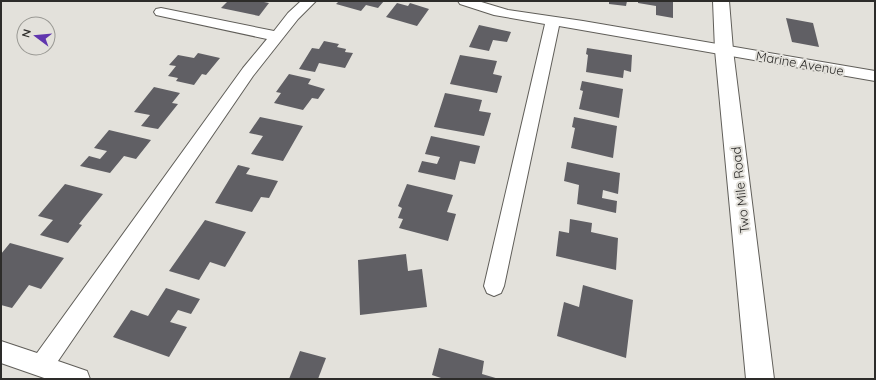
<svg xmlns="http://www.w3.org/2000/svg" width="876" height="380" viewBox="0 0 876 380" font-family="Quicksand,sans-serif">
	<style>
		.building { fill: #605f64 }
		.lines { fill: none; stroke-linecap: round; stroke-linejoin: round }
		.minor-casing { stroke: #605e59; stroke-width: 2 }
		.tertiary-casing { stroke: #605e59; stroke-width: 2 }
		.minor { fill: #fff; fill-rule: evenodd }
		.tertiary { fill: #fff; fill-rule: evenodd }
		.labels { text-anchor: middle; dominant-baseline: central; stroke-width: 4; stroke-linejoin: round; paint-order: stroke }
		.street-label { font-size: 13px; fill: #2d2c2a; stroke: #e3e1db }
	</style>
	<rect width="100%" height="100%" fill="#e3e1db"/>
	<g class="building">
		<path d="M228,1H259L269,3L259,16L221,8Z"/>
		<path d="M339,1H384L378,8L366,5L361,11L336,4Z"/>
		<path d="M609,1H627L626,6L609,4Z"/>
		<path d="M638,1H673V18L656,15V6L638,3Z"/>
		<path d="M397,3L408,6L410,3L429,9L417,26L386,17Z"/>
		<path d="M786,18L813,23L819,47L792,42Z"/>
		<path d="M479,25L511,32L507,42L493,40L489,51L469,47Z"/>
		<path d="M324,41L339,44L337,47L346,49L345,52L353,53L345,68L319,63L315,72L299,69L312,48L319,49Z"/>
		<path d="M587,48L632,55L631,72L624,70L623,78L586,72L588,55L586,54Z"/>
		<path d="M198,53L220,58L206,75L202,74L194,85L176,81L178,78L168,76L176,66L169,65L178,55L194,58Z"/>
		<path d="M460,55L497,61L493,74L502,76L497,93L450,84Z"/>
		<path d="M289,74L311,79L308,84L325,89L318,99L312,98L303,110L274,103L281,93L276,92Z"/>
		<path d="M582,81L623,89L619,118L579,109L583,91L580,90Z"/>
		<path d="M154,87L180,93L172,103L178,104L158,129L141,126L150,115L134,112Z"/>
		<path d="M445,93L482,100L479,111L491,113L484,136L434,127Z"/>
		<path d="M260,117L303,126L283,161L251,154L263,136L249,133Z"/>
		<path d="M574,117L617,126L613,158L571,148L575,128L572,127Z"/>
		<path d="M109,130L151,140L136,159L124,156L110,173L80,166L89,156L100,159L107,151L94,148Z"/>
		<path d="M431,136L480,146L475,164L460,161L455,180L418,172L422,161L437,164L440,157L425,154Z"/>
		<path d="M567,162L620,173L618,194L603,190L602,198L617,201L616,213L577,204L579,185L564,181Z"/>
		<path d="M238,165L250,168L246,174L278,181L269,198L261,197L252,212L215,203Z"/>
		<path d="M65,184L103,194L79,224L82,225L68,243L40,235L53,220L38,216Z"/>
		<path d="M407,184L453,195L447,212L456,214L448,241L399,228L403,219L398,218L402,208L398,206Z"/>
		<path d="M570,219L592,223L591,232L618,238L616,270L556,256L559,231L569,233Z"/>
		<path d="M205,220L246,232L225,267L210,262L199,280L169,271Z"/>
		<path d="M10,243L64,258L41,289L29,285L12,308L1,305V254Z"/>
		<path d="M406,254L408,271L422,269L427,307L360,315L358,260Z"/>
		<path d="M583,285L633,300L626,358L557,336L564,302L579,307Z"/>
		<path d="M166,288L200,299L191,314L178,310L170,322L187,327L169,357L113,337L131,310L148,316Z"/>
		<path d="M439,348L484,361L482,374L499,379H444L432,375Z"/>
		<path d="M300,351L326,358L318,379H289Z"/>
	</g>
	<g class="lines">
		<g class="minor-casing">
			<g id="minor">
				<path d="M301,1H316L298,19L253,76L58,361L87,371L90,379H47L1,363V341L37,353L243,68L267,39L156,15L154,12L156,9L161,8L274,31L288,13Z"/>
				<path d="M458,1H478L508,10L583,21L875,71V81L559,26L504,286L501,293L494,296L487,293L484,286L545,24L494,15L460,4Z"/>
			</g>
		</g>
		<g class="tertiary-casing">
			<path id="tertiary" d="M713,1H729L733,50L774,379H746L715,50Z"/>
		</g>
		<use href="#minor" class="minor"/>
		<use href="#tertiary" class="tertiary"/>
	</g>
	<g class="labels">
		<g class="street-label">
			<text transform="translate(800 63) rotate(10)">Marine Avenue</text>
			<text transform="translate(740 190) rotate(-96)">Two Mile Road</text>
		</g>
	</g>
	<rect width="876" height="380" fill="none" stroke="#2d2c2a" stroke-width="4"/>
	<g transform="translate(36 36) rotate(286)"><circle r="19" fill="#e3e1db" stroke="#9a9994"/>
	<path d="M0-3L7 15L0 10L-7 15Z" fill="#6036ae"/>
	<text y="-6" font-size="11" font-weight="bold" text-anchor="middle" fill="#2d2c2a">N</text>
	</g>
</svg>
